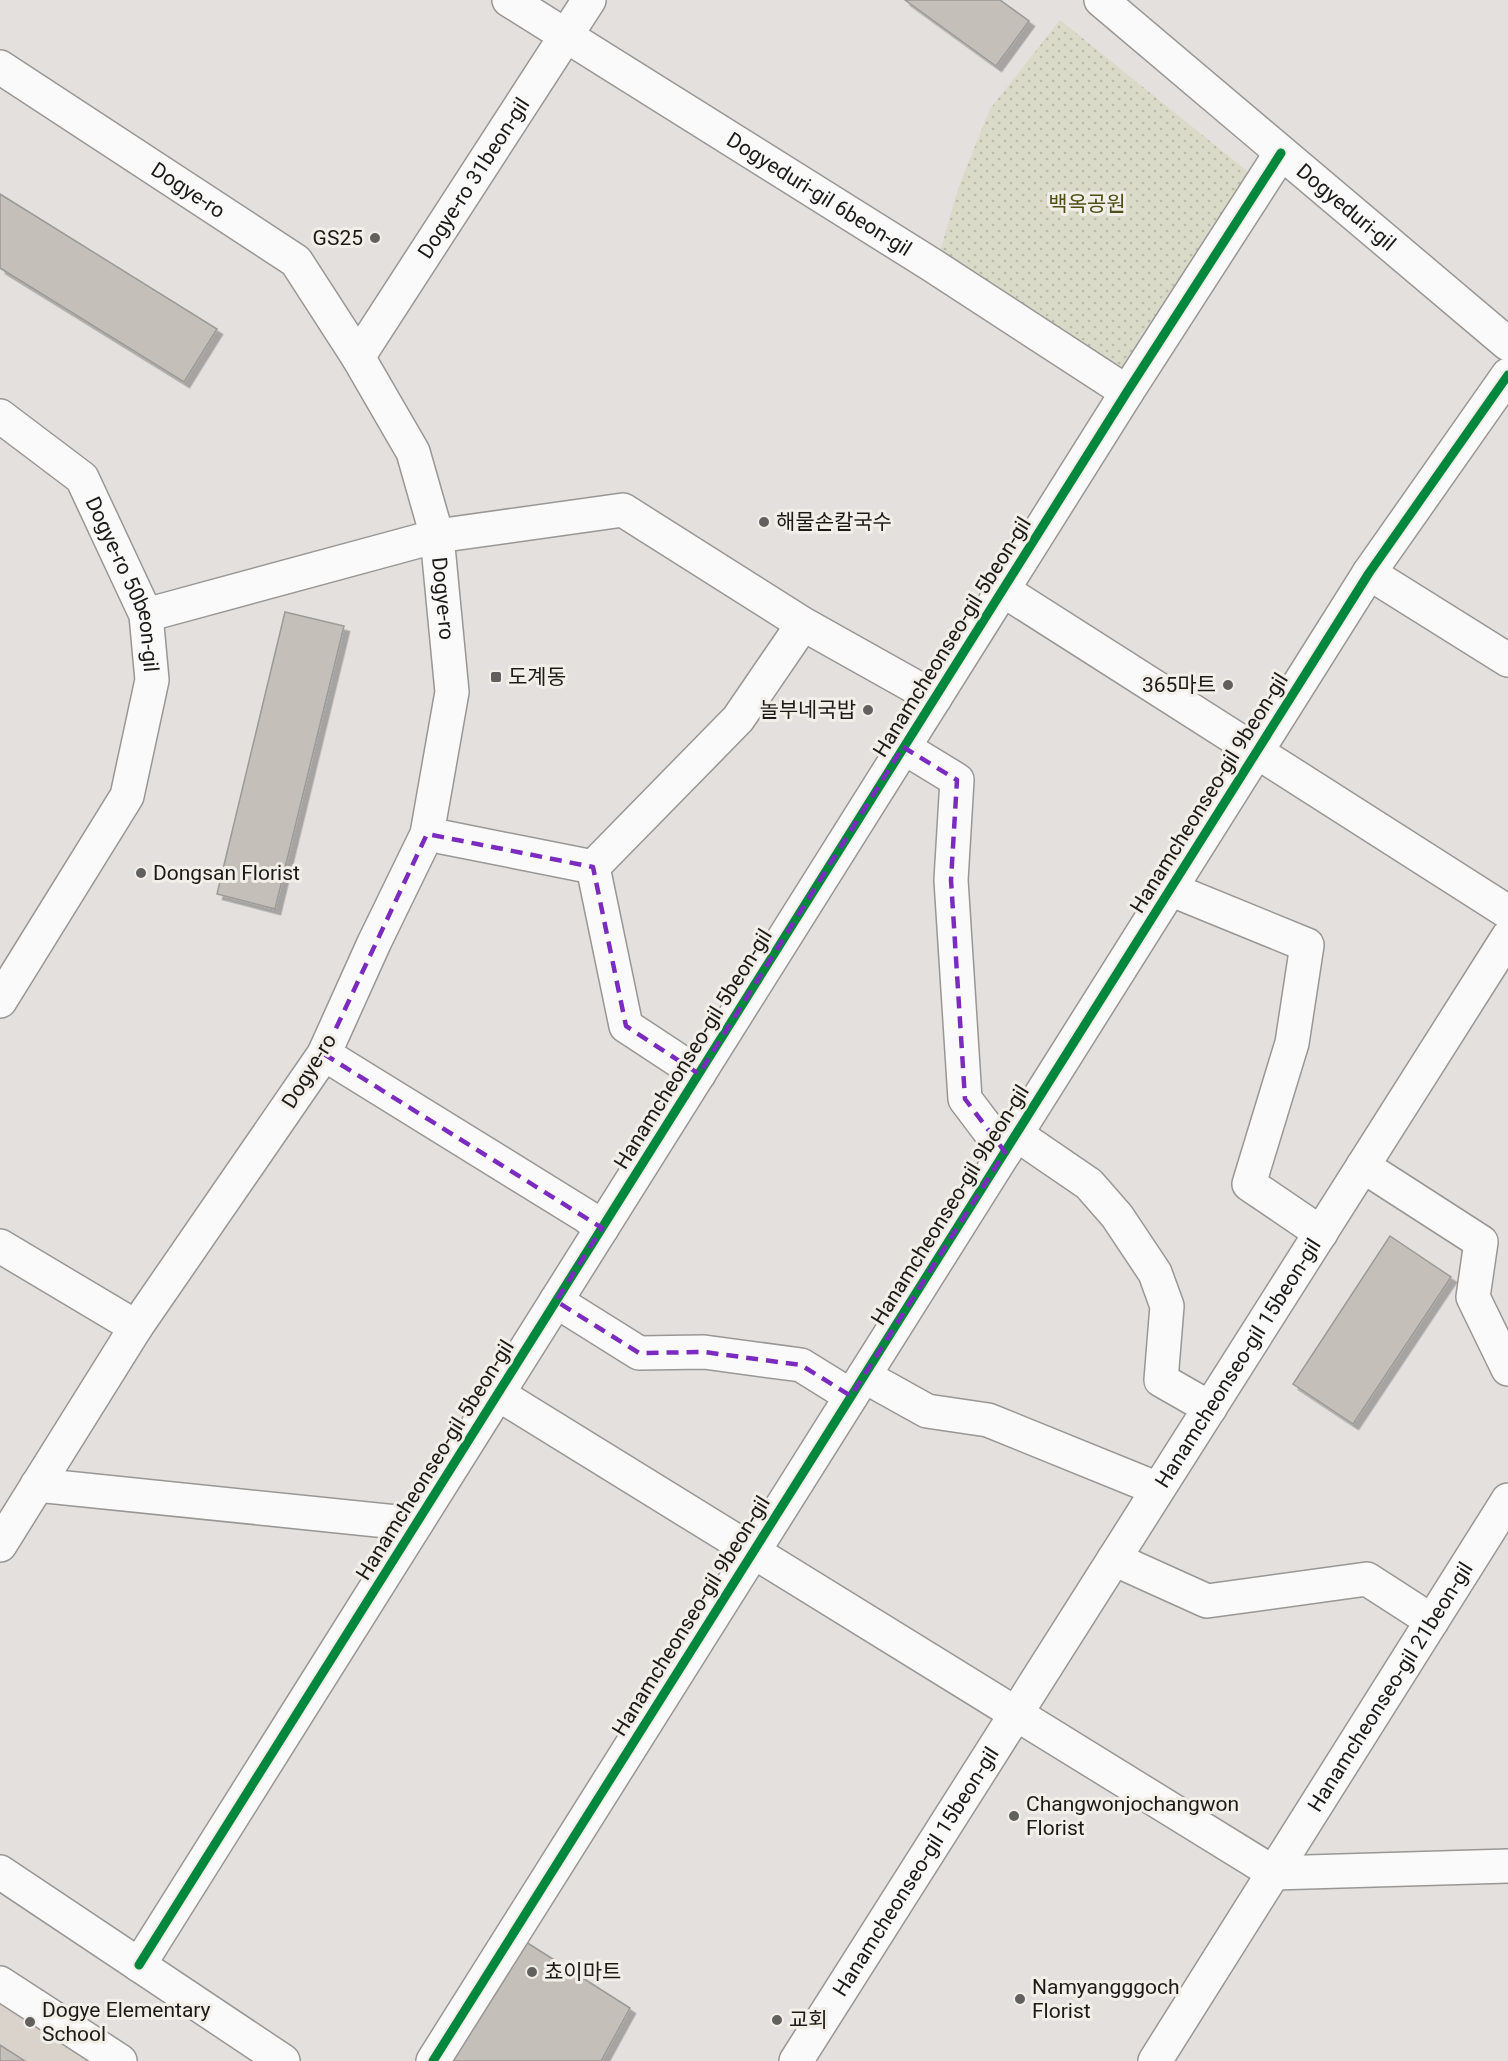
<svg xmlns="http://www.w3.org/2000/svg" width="1508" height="2061" viewBox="0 0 1508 2061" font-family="Roboto,'Noto Sans KR',sans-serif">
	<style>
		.built { fill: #d9d3cc }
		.park { fill: url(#park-dots) }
		.building { fill: #c4bfb8; stroke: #9c9a97; stroke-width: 1.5; filter: url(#shadow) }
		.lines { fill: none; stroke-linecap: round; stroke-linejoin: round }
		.minor-casing { stroke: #999795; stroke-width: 36 }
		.minor { stroke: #fbfafa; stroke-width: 33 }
		.cycleway-casing { stroke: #f2eee8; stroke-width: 13 }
		.cycleway { stroke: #00873e; stroke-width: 9 }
		.marked { fill: none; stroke: #7b2cbf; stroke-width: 4.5; stroke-dasharray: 12 8; stroke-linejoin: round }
		.poi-dot { fill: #62605d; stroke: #f2eee8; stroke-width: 2 }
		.labels { text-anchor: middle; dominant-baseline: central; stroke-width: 6; stroke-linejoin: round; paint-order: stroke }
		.street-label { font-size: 21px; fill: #1c1b18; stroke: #f2eee8 }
		.park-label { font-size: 21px; fill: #4e4f16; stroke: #f2eee8 }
		.poi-label { font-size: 21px; fill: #1c1b18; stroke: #f2eee8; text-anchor: start }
	</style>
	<defs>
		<pattern id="park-dots" width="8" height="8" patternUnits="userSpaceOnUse" patternTransform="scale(1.5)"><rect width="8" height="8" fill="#dadac8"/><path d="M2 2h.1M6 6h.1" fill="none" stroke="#babaab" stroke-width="1.8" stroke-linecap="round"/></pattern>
		<filter id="shadow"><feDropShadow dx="5.5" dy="5.5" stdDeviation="0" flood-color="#0004"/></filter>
	</defs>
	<rect width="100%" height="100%" fill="#e3e0dd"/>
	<path class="built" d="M0,1983L120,2061H0Z"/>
	<path class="park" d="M1060,20L1258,180L1119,376L937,262L959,186L990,109Z"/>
	<g class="building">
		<path d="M905,0H1000L1029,21L996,66Z"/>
		<path d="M0,194L217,329L184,382L0,268Z"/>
		<path d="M285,612L344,626L275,909L217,894Z"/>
		<path d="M1390,1236L1451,1277L1353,1424L1293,1384Z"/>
		<path d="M515,1935L630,2008L601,2061H436Z"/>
		<path d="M0,2045L25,2061H0Z"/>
	</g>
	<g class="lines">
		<g class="minor-casing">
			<g id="minor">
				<path id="s1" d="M509,0L932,265L1127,392"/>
				<path id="s2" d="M1101,0L1508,344"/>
				<path id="s3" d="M0,67L296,261L358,357L413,452L437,536L452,692L427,834L374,943L324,1054L136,1327L0,1545"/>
				<path id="s4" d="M358,357L589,0"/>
				<path id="s5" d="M0,416L82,478L146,615L152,680L127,796L0,1001"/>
				<path d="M1369,573L1508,660"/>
				<path d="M1003,590L1508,912"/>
				<path d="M146,615L437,536L623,510L803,624L935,698"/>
				<path d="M903,747L957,780L951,880L965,1099L1005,1152"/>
				<path d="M427,834L593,867"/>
				<path d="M1170,889L1307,945L1292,1043L1249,1184L1321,1233"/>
				<path d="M324,1054L586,1216L602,1228"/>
				<path d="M699,1074L626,1026L593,867L738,719L803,624"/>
				<path d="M1016,1134L1089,1184L1117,1216L1155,1273L1167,1306L1161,1380L1210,1408"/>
				<path d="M1363,1166L1481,1242L1473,1297L1508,1369"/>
				<path d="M0,1246L136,1327"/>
				<path d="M556,1301L639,1353L704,1352L801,1365L851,1396"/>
				<path d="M864,1376L927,1411L988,1420L1158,1489"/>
				<path d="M498,1394L1274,1873L1508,1866"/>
				<path d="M37,1485L416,1524"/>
				<path d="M1114,1559L1207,1601L1367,1579L1432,1621"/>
				<path d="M0,1872L283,2061"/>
				<path d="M139,1965L1127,392L1281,153"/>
				<path d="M0,1983L120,2061"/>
				<path d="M433,2061L1369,573L1508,375"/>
				<path id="s6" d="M796,2061L1508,937"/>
				<path id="s7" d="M1155,2061L1508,1500"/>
			</g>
		</g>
		<use href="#minor" class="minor"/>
		<g class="cycleway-casing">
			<g id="cycleway">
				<path d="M139,1965L1127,392L1281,153"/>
				<path d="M433,2061L1369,573L1508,375"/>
			</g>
		</g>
		<use href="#cycleway" class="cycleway"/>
	</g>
	<path class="marked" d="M903,747L957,780L951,880L965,1099L1005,1152L851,1396L801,1365L704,1352L639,1353L556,1301L602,1228L324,1054L427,834L593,867L626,1026L699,1074Z"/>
	<g class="poi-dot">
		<circle cx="375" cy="238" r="6"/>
		<circle cx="764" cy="522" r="6"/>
		<rect x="490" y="671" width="12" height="12" rx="3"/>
		<circle cx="1228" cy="685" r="6"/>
		<circle cx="868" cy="710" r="6"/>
		<circle cx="141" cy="873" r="6"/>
		<circle cx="1014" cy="1816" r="6"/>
		<circle cx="532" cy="1972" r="6"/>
		<circle cx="1020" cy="1999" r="6"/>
		<circle cx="777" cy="2020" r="6"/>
		<circle cx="30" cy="2022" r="6"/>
	</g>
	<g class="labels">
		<g class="street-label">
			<text stroke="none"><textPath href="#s4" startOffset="213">Dogye-ro 31beon-gil</textPath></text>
			<text stroke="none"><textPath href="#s3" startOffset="225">Dogye-ro</textPath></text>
			<text stroke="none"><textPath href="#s1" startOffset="366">Dogyeduri-gil 6beon-gil</textPath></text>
			<text stroke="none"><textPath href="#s2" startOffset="321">Dogyeduri-gil</textPath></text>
			<text stroke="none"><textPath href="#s5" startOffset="218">Dogye-ro 50beon-gil</textPath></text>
			<text stroke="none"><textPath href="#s3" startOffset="728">Dogye-ro</textPath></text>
			<text transform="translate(952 637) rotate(-58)">Hanamcheonseo-gil 5beon-gil</text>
			<text transform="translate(1209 793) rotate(-58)">Hanamcheonseo-gil 9beon-gil</text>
			<text transform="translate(693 1049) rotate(-58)">Hanamcheonseo-gil 5beon-gil</text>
			<text transform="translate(309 1071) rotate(-58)">Dogye-ro</text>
			<text transform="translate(950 1205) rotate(-58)">Hanamcheonseo-gil 9beon-gil</text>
			<text stroke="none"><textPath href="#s6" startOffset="826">Hanamcheonseo-gil 15beon-gil</textPath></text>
			<text transform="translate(435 1460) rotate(-58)">Hanamcheonseo-gil 5beon-gil</text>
			<text transform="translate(691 1616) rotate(-58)">Hanamcheonseo-gil 9beon-gil</text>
			<text stroke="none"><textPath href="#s7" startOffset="442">Hanamcheonseo-gil 21beon-gil</textPath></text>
			<text stroke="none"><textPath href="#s6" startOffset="224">Hanamcheonseo-gil 15beon-gil</textPath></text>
		</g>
		<g class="park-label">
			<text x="1087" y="204">백옥공원</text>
		</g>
		<g class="poi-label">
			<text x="363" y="238" text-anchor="end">GS25</text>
			<text x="776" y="522">해물손칼국수</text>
			<text x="508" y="677">도계동</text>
			<text x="1216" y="685" text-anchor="end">365마트</text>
			<text x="856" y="710" text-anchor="end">놀부네국밥</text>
			<text x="153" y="873">Dongsan Florist</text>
			<text x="1026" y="1804">Changwonjochangwon<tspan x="1026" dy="24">Florist</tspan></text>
			<text x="544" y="1972">쵸이마트</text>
			<text x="1032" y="1987">Namyangggoch<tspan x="1032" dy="24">Florist</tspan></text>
			<text x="42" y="2010">Dogye Elementary<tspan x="42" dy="24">School</tspan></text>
			<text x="789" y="2020">교회</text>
		</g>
	</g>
</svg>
